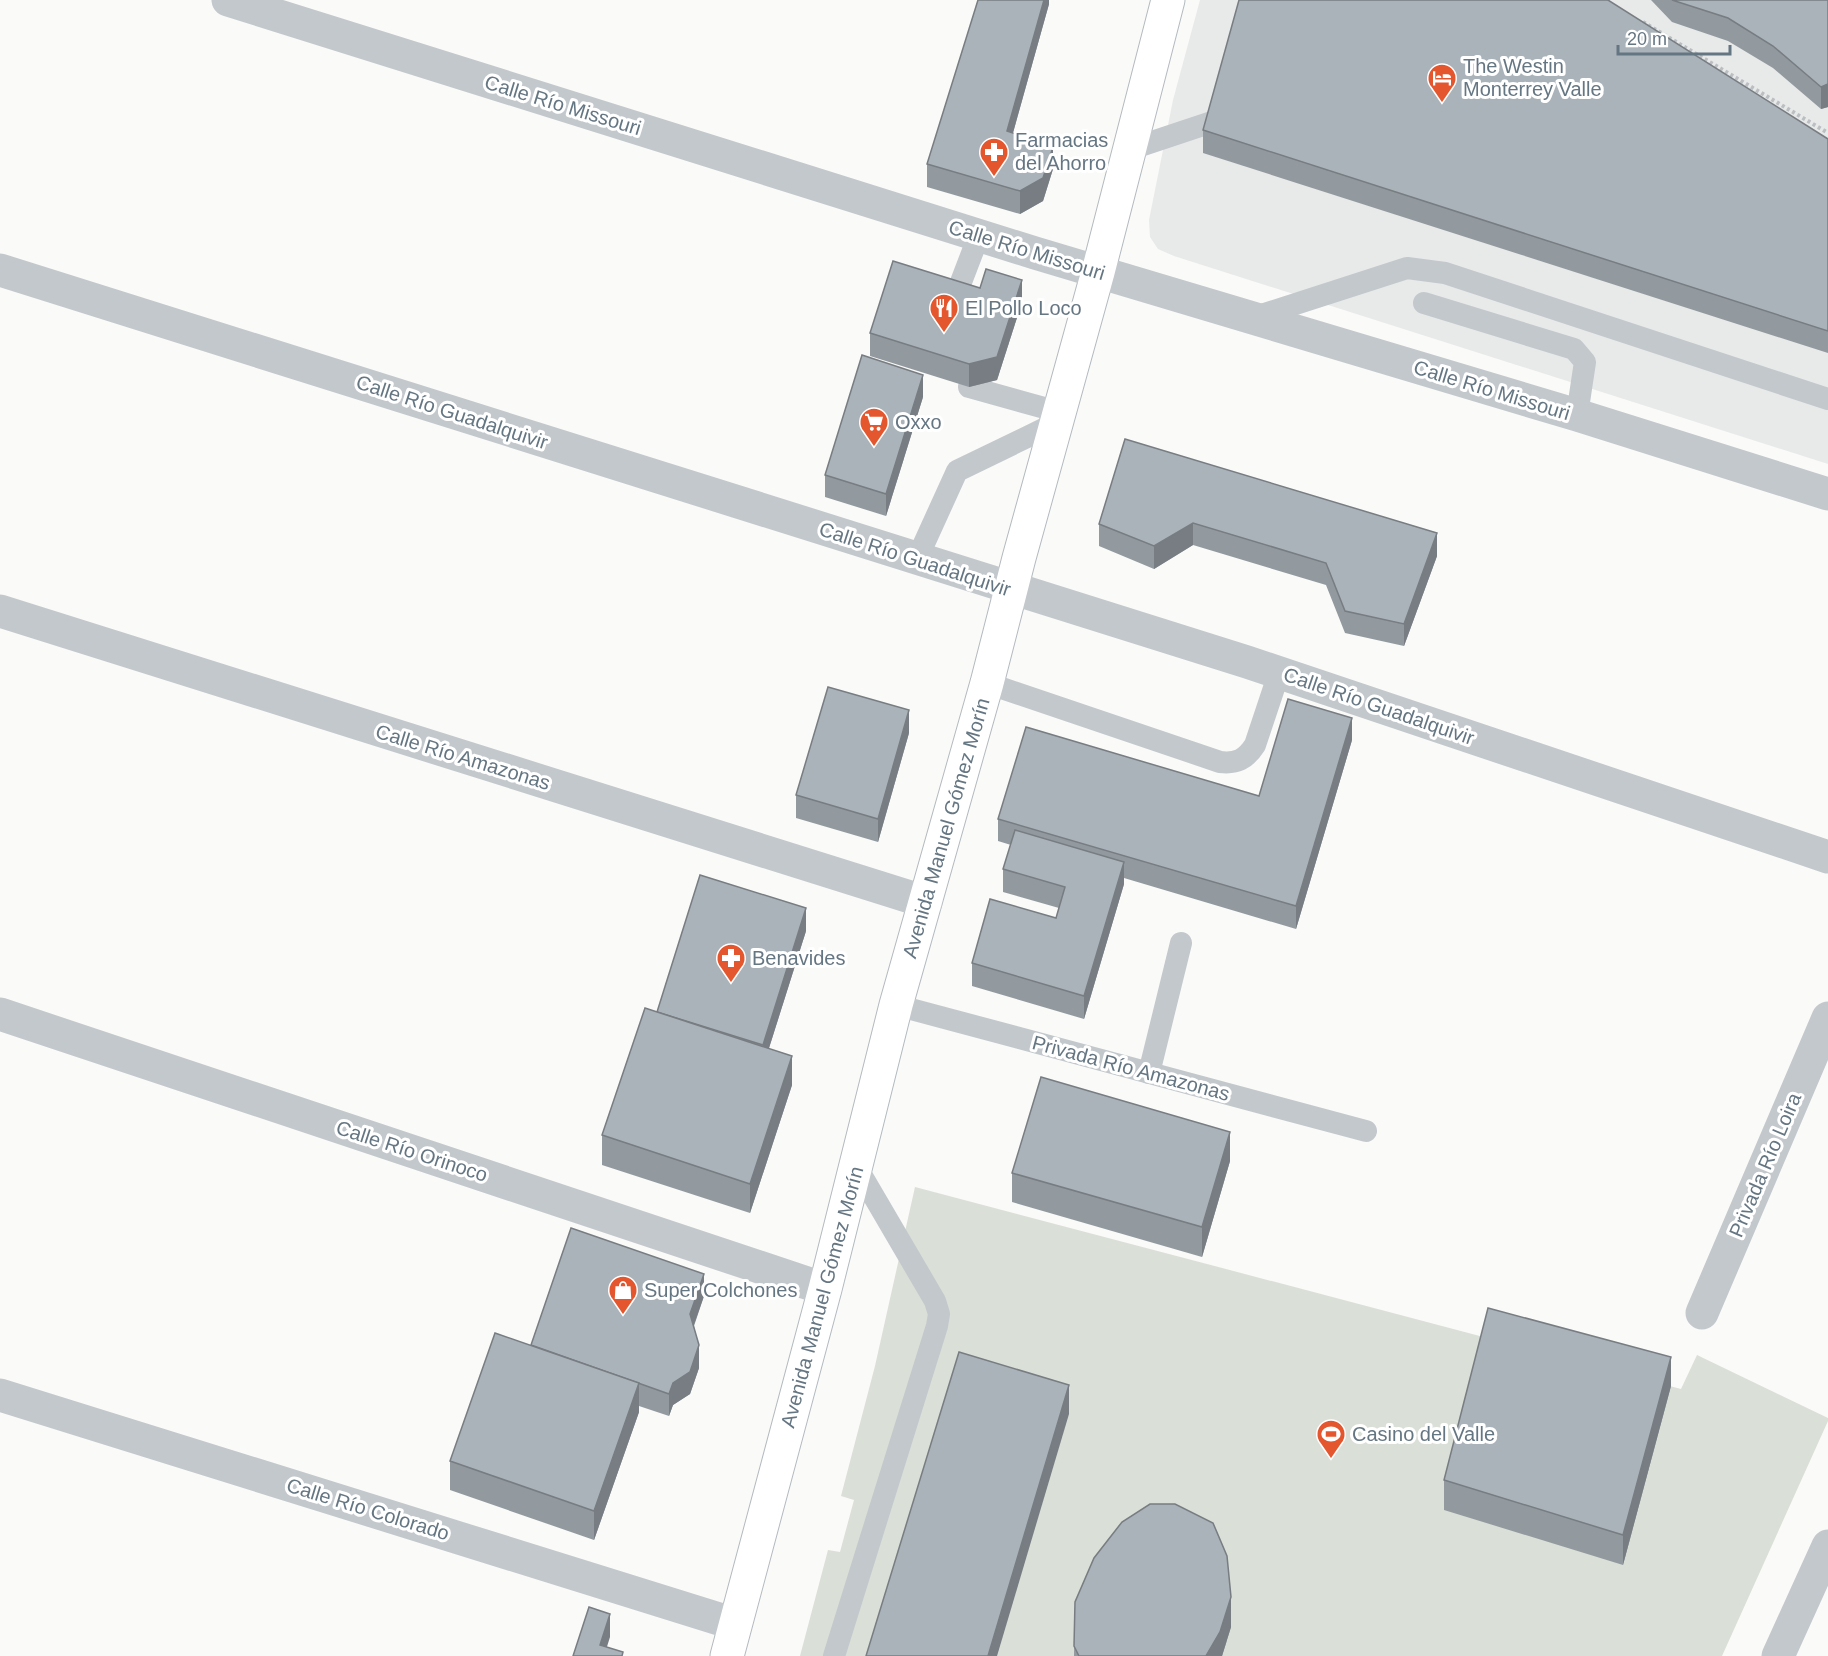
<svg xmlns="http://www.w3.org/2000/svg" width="1828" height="1656" viewBox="0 0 1828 1656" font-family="Arial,sans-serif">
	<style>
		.built { fill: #e8e9e9 }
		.green { fill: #dadfd7 }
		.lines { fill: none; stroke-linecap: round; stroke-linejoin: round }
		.secondary-casing { stroke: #b3babf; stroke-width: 35 }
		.path { stroke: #bbbfc2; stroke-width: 4; stroke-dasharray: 3 3; stroke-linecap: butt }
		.service { stroke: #c3c8cc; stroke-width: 22 }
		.minor { stroke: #c3c8cc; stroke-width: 33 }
		.tertiary { stroke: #c3c8cc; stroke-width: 33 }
		.secondary { stroke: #fff; stroke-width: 33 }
		.wall { fill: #929a9f }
		.shaded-wall { fill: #777d82 }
		.building { fill: #aab3b9; stroke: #777d82; stroke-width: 1.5 }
		.labels { text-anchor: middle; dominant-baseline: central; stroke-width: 6; stroke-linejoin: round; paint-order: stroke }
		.poi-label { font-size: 20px; fill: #657683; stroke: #fff; text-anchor: start }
		.street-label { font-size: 20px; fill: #657683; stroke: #fff }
	</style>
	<rect width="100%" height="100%" fill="#fafaf8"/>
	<path class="built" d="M1200,0H1828V464L1174,256L1158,249L1150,237L1149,220L1173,100Z"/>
	<path class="green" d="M915,1187L1681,1389L1697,1355L1828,1418V1421L1722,1656H800L828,1550L840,1552L854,1500L841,1496L875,1366Z"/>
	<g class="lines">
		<g class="secondary-casing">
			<path id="secondary" d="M727,1656L825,1289L896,1005L987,683L1019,558L1098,272L1168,0"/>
		</g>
		<path class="path" d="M1643,22L1828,133"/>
		<g class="service">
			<path d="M1128,150L1212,122"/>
			<path d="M953,303L979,235"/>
			<path d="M1424,303L1574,349L1585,362L1577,415"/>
			<path d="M1252,318L1407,268L1445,273L1828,399"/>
			<path d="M969,387L1059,412"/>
			<path d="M917,559L957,471L1056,423"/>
			<path d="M987,683L1220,762C1237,764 1246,759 1255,745L1279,673"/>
			<path d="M896,1005L1366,1131"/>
			<path d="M1149,1073L1181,943"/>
			<path d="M834,1656L937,1326L939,1314L935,1301L856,1166"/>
		</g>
		<g class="minor">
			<path d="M228,0L1035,253L1577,415L1828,494"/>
			<path d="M0,270L1247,662L1828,857"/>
			<path d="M0,1014L825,1289"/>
			<path d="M1702,1313L1828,1018"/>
			<path d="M0,1395L735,1624"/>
			<path d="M1778,1656L1828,1546"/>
		</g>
		<path class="tertiary" d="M0,611L926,902"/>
		<use href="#secondary" class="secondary"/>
	</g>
	<g class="wall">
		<path d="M1049,0V4L1013,133L1053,169L1043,201L1020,214L927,187V164Z"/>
		<path d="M1651,0H1828V107L1821,109L1773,68L1728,41L1672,22Z"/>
		<path d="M1203,130L1828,139V353L1203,153Z"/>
		<path d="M1022,302L997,380L969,387L870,356V333Z"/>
		<path d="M923,397L886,516L825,497V475Z"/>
		<path d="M1125,439L1437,556L1404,646L1345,633L1326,585L1193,545L1154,569L1099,546V524Z"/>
		<path d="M909,733L878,842L796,818V795Z"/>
		<path d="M1352,740L1296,929L1124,878V884L1084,1019L972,986V963L1056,918L1059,908L1003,892V869L1011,845L998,841V819L1259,796Z"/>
		<path d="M806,931L769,1048L792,1085L750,1213L602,1165V1135L657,1012Z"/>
		<path d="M1230,1161L1202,1257L1012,1202V1173Z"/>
		<path d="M704,1296L694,1326L699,1368L690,1394L673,1405L669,1416L639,1406V1412L594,1540L450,1490V1461L531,1345Z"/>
		<path d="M1671,1386L1623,1565L1444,1510V1480Z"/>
		<path d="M1075,1602L1231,1627L1222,1656H1074Z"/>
	</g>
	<g class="shaded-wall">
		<path d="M1044,0H1049V4L1007,154V131Z"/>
		<path d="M1828,84V107L1821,109V87Z"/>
		<path d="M1053,147V169L1043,201L1020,214V191Z"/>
		<path d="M1022,280V302L997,380L969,387V364Z"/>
		<path d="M923,375V397L886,516V494Z"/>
		<path d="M1193,523V545L1154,569V546Z"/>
		<path d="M1437,533V556L1404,646V624Z"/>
		<path d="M909,710V733L878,842V819Z"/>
		<path d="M1352,718V740L1296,929V906Z"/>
		<path d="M1124,862V884L1084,1019V996Z"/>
		<path d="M806,908V931L763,1067V1045Z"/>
		<path d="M792,1056V1085L750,1213V1184Z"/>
		<path d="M1230,1132V1161L1202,1257V1227Z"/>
		<path d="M704,1274V1296L690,1336V1314Z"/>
		<path d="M699,1345V1368L690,1394L673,1405L669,1416V1394L673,1383Z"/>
		<path d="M1671,1357V1386L1623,1565V1535Z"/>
		<path d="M639,1383V1412L594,1540V1511Z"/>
		<path d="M1069,1385V1414L997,1656H988Z"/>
		<path d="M1231,1597V1627L1222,1656H1206Z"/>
		<path d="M610,1614V1637L604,1656L600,1645Z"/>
	</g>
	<g class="building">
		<path d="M978,0H1044L1007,131L1053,147L1043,178L1020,191L927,164Z"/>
		<path d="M1239,0H1608L1828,139V331L1203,130Z"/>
		<path d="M1672,0H1828V84L1821,87L1773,46L1728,18Z"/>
		<path d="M893,261L980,288L986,269L1022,280L997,357L969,364L870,333Z"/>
		<path d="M862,355L923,375L886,494L825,475Z"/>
		<path d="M1125,439L1437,533L1404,624L1345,611L1326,563L1193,523L1154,546L1099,524Z"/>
		<path d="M828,687L909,710L878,819L796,795Z"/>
		<path d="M1288,699L1352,718L1296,906L998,819L1026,727L1259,796Z"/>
		<path d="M1015,830L1124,862L1084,996L972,963L990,899L1056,918L1065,887L1003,869Z"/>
		<path d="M700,875L806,908L763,1045L657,1012Z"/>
		<path d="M645,1008L792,1056L750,1184L602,1135Z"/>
		<path d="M1041,1077L1230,1132L1202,1227L1012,1173Z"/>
		<path d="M571,1228L704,1274L690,1314L699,1345L690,1372L673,1383L669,1394L531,1345Z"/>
		<path d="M1488,1308L1671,1357L1623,1535L1444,1480Z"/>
		<path d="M495,1333L639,1383L594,1511L450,1461Z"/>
		<path d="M959,1352L1069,1385L988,1656H866Z"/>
		<path d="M1150,1504H1175L1213,1523L1227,1556L1231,1597L1220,1632L1206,1656H1079L1074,1646L1075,1602L1094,1558L1122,1522Z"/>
		<path d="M589,1607L610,1614L600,1645L623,1652L622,1656H573Z"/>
	</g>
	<defs>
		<g id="hotel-pin" transform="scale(1.5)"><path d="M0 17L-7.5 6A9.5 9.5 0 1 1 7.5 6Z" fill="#e4572e" stroke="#fff"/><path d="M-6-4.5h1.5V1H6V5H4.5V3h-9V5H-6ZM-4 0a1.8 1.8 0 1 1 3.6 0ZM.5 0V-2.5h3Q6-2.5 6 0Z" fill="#fff"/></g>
		<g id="pharmacy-pin" transform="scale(1.5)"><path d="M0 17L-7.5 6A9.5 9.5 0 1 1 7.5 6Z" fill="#e4572e" stroke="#fff"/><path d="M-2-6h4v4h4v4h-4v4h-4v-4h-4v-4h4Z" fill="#fff"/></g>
		<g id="restaurant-pin" transform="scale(1.5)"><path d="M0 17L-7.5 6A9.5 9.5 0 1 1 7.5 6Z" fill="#e4572e" stroke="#fff"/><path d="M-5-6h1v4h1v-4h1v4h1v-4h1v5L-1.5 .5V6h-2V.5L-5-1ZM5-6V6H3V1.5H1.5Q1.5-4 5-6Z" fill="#fff"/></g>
		<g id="supermarket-pin" transform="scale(1.5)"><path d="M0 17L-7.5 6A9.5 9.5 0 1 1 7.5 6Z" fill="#e4572e" stroke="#fff"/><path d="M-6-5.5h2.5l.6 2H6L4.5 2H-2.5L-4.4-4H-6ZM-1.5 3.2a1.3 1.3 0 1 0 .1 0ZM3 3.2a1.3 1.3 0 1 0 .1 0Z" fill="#fff"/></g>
		<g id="shop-pin" transform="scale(1.5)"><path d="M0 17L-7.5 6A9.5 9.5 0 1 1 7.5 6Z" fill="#e4572e" stroke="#fff"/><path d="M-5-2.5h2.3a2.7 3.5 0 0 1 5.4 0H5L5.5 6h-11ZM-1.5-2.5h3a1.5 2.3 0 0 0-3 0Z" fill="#fff"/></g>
		<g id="stadium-pin" transform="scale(1.5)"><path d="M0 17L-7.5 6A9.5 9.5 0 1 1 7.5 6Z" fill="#e4572e" stroke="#fff"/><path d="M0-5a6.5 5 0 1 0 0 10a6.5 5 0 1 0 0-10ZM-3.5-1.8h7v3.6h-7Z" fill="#fff"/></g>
	</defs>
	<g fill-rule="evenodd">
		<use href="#hotel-pin" x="1442" y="78"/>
		<use href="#pharmacy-pin" x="994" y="152"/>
		<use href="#restaurant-pin" x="944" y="308"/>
		<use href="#supermarket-pin" x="874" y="422"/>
		<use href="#pharmacy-pin" x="731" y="958"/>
		<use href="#shop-pin" x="623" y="1290"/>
		<use href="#stadium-pin" x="1331" y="1434"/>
	</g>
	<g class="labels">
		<g class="poi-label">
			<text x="1463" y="66">The Westin<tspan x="1463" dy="23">Monterrey Valle</tspan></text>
			<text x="1015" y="140">Farmacias<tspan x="1015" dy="23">del Ahorro</tspan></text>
			<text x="965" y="308">El Pollo Loco</text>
			<text x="895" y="422">Oxxo</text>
			<text x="752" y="958">Benavides</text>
			<text x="644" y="1290">Super Colchones</text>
			<text x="1352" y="1434">Casino del Valle</text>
		</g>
		<g class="street-label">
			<text transform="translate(563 105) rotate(17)">Calle Río Missouri</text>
			<text transform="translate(1027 250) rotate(17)">Calle Río Missouri</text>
			<text transform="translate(1492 390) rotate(17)">Calle Río Missouri</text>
			<text transform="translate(452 412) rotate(18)">Calle Río Guadalquivir</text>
			<text transform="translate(915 559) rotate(18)">Calle Río Guadalquivir</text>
			<text transform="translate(1379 706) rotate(19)">Calle Río Guadalquivir</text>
			<text transform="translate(463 757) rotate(17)">Calle Río Amazonas</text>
			<text transform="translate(946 828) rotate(-74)">Avenida Manuel Gómez Morín</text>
			<text transform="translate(1131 1068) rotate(15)">Privada Río Amazonas</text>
			<text transform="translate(412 1151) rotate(18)">Calle Río Orinoco</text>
			<text transform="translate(1765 1165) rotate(-67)">Privada Río Loira</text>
			<text transform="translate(822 1297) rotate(-75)">Avenida Manuel Gómez Morín</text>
			<text transform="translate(368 1509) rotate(17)">Calle Río Colorado</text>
		</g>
	</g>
	<path d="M1618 45v9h112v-9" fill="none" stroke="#657683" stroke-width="3"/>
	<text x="1627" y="45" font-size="18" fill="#657683" stroke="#ffffff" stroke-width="4.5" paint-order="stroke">20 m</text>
</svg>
